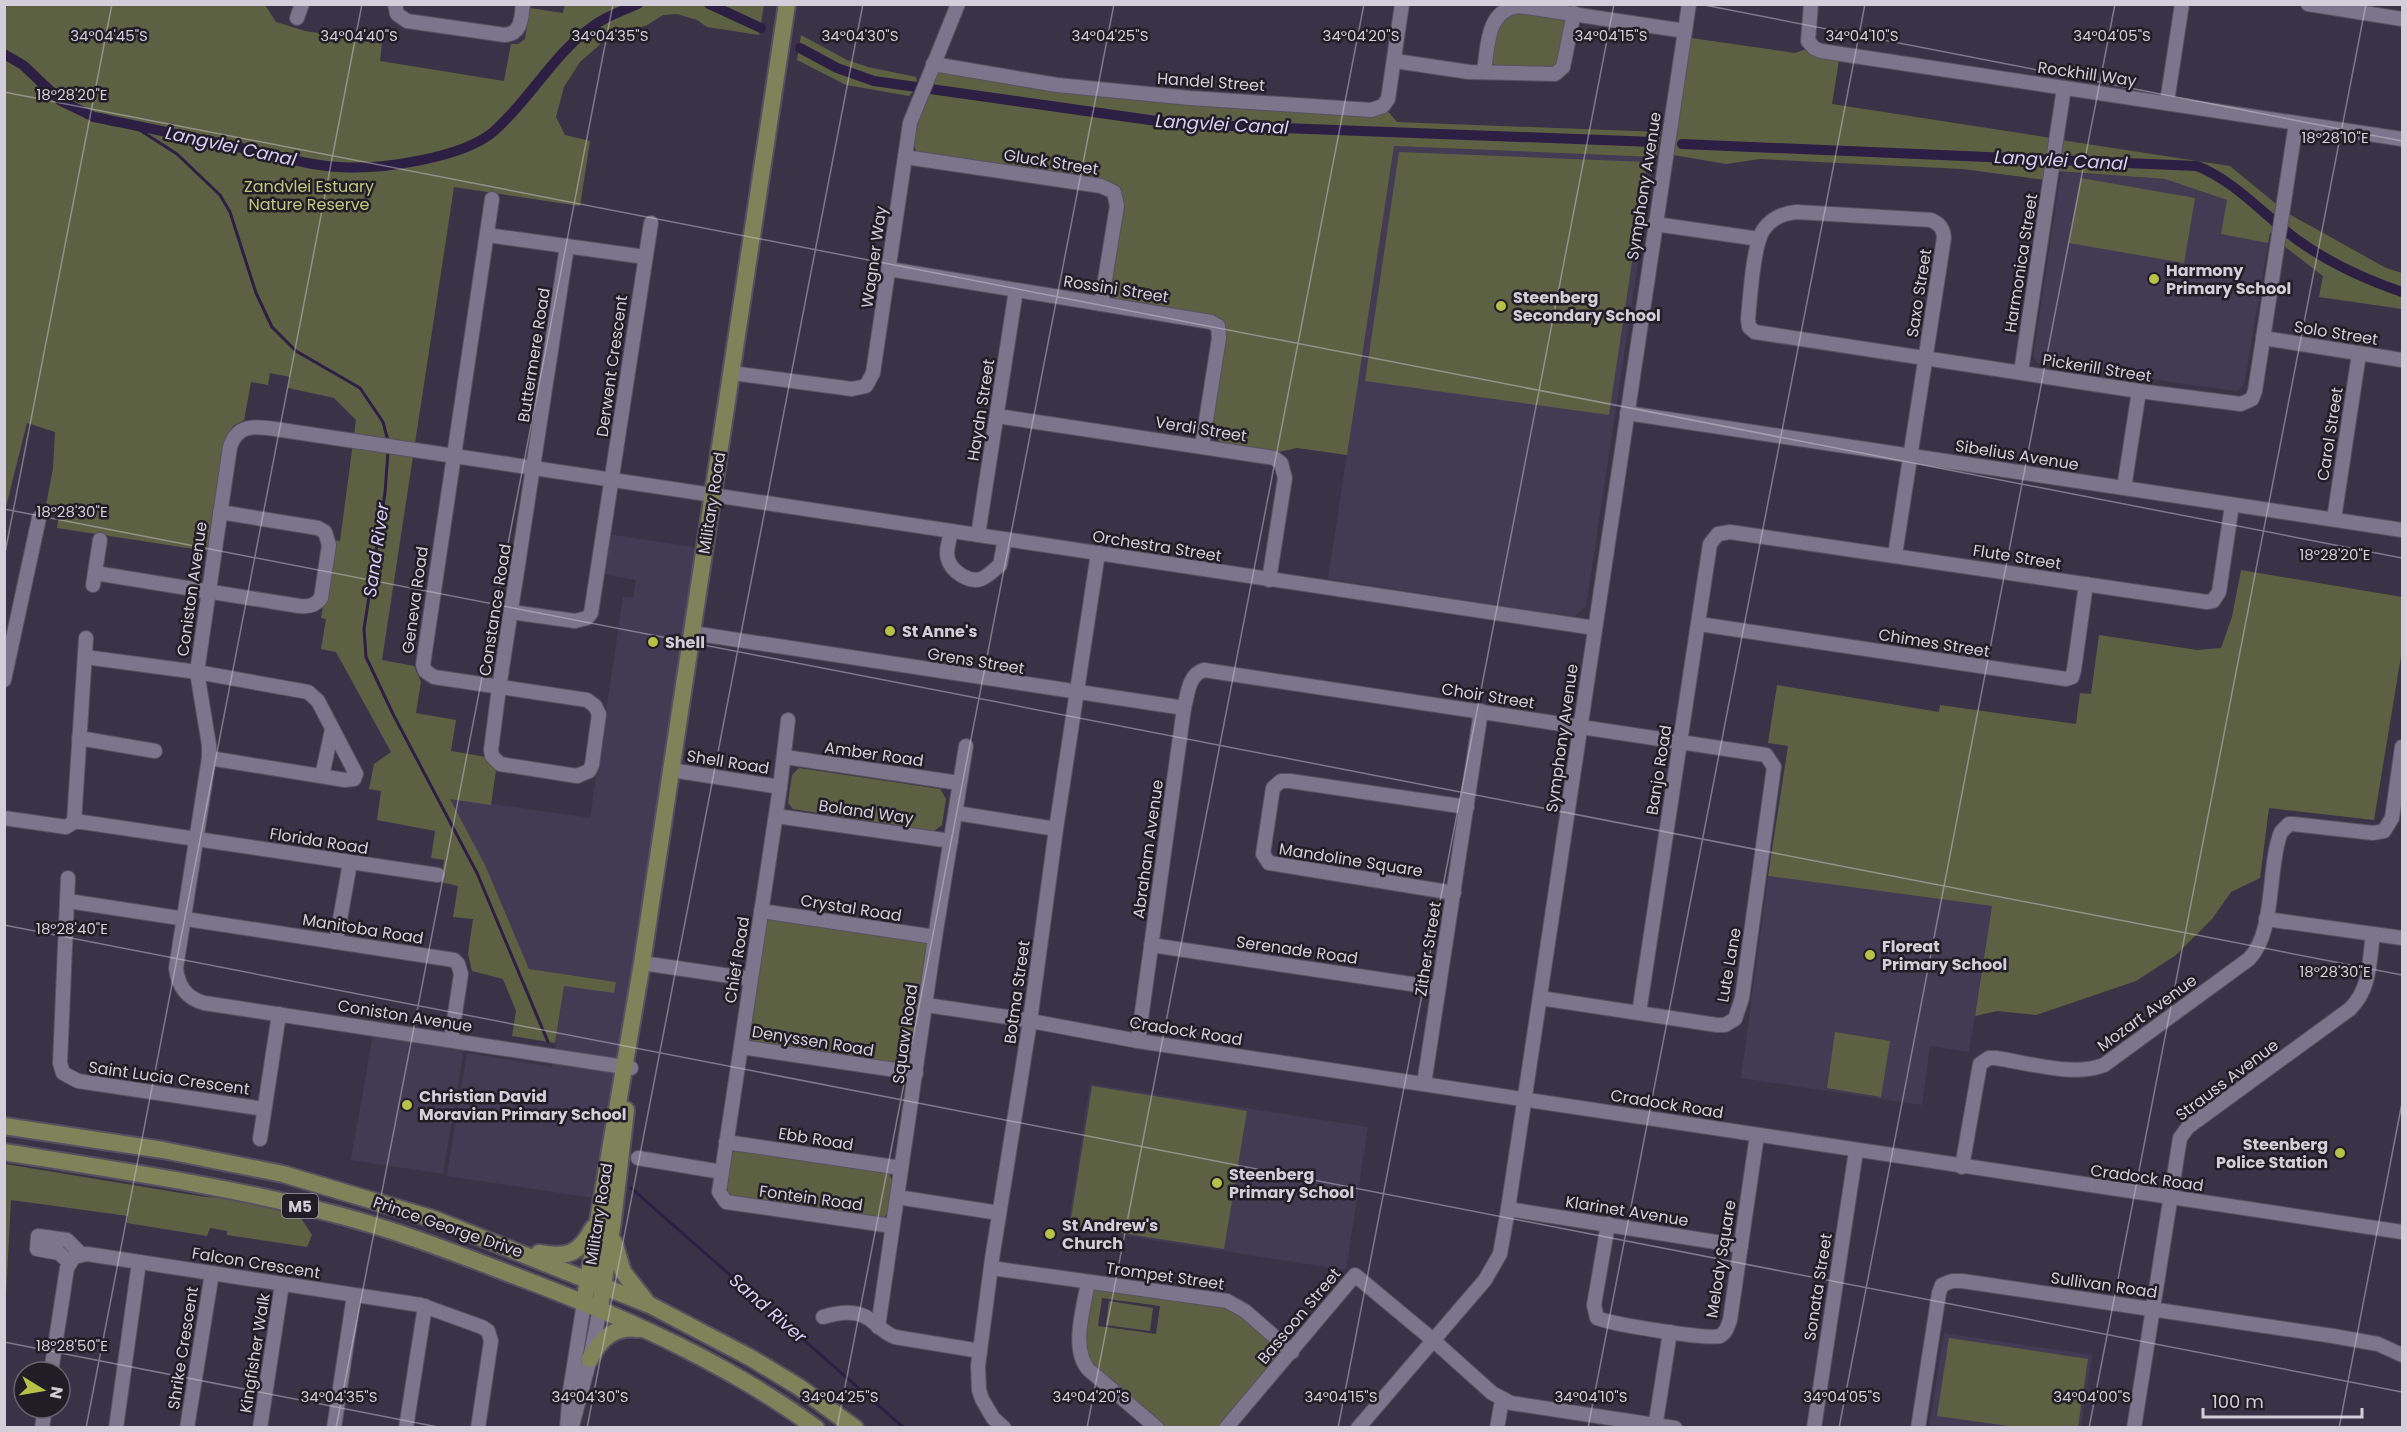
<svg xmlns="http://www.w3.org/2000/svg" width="2407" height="1432" viewBox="0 0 2407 1432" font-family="Poppins,sans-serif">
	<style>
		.built { fill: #433a54 }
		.green { fill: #5d6144; fill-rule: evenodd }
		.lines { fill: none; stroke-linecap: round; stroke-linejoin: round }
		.stream { stroke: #2d1f44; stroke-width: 3 }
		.canal { stroke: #2d1f44; stroke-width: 10 }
		.minor-casing { stroke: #565161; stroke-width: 16 }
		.major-casing { stroke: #565161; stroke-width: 20 }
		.minor { stroke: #7c758b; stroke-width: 14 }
		.major { stroke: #808259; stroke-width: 16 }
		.ticks { fill: none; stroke: #d2cfdb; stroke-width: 1.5; stroke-opacity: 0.45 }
		.poi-dot { fill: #b6c148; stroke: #201d26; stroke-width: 2 }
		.labels { text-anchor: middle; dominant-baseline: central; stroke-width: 5; stroke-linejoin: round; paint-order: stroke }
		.shield { fill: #201d26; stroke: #9d9aa5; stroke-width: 1.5 }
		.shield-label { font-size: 15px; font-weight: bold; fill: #d2cfdb }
		.street-label { font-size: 16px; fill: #d2cfdb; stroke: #201d26 }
		.park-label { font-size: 16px; fill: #c0c97e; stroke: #201d26 }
		.poi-label { font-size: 16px; font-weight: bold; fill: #d2cfdb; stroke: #201d26; text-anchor: start }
		.water-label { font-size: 18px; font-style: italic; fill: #dacdf7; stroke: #201d26 }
		.ticks-label { font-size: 15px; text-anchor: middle; fill: #d2cfdb; stroke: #201d26; stroke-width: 5; stroke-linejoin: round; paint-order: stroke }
	</style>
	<rect width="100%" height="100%" fill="#3a3347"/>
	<g class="built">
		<path d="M1394,146L1654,157L1586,606L1574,617L1328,579Z"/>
		<path d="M2061,172L2165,179L2227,200L2270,232L2244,385L2237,391L2039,364L2033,357Z"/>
		<path d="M608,534L705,549L601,1199L447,1176L467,1053L552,1067L564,985L614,993L616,982L529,969L486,867L449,798L590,818L623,597L633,598L636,580L601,574Z"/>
		<path d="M1768,876L1992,906L1969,1052L1930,1046L1922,1105L1741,1078Z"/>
		<path d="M373,1034L464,1049L443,1174L351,1160Z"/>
		<path d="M1090,1084L1368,1127L1346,1270L1068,1227Z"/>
		<path d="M1944,1333L2092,1355L2081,1427L1929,1428Z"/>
	</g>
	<g class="green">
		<path d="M565,4L764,5L759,35L707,27L697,20L677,14L663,15L647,25L604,41L580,62L564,87L556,117L565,135L590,141L580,206L454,187L382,660L414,666L421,682L416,713L456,720L451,751L486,757L496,770L491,805L450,799L486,867L529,969L616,982L614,993L564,986L555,1043L512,1036L516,1011L503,979L472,971L468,954L473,919L453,917L458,886L441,882L444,860L431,858L435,831L377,820L381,791L369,789L374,764L391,752L336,652L321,649L326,619L321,618L334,540L340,541L356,420L334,398L288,388L290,377L270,373L268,385L251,382L244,420L233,426L226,438L207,551L57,528L59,516L47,511L46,505L53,468L55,432L27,423L5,511V5H265L276,22L305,31L382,42L380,61L504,81L511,44H518L525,39L530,8L563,13Z"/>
		<path d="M1510,10L1563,19L1565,25L1556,69L1496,67L1492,63L1494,27Z"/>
		<path d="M801,35L847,60L868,67L916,77C918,85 915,90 909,96L846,85L797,60Z"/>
		<path d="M1691,38L1795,53L1806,49L1839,60L1832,104L2051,138L2046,180L1963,169L1760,159L1726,164L1673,155Z"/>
		<path d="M941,70L1385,108L1397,122L1661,132L1657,156L1654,157L1394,146L1347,455L1297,448L1274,453L1221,444L1211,430L1226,333L1222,322L1120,302L1113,297L1109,288L1117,190L920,154C900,140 928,91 936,74Z"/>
		<path d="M2061,140L2230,166L2276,204L2272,233H2270L2268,243L2221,234L2227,200L2165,179L2056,171Z"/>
		<path d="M1399,152L1647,162L1609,415L1365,381Z"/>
		<path d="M2081,178L2195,198L2184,263L2069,243Z"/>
		<path d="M2289,214L2386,268L2402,273V309L2319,297L2323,276L2284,246Z"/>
		<path d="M2241,570L2402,597V650L2374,820L2269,808L2260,878L2231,892L2212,919L2176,955L2136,981L2036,1015L1997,1011L1975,1016L1992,906L1768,876L1788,746L1768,743L1777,685L1939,712L1940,705L2076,724L2080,693L2091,694L2099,635L2197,650L2221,648L2232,617Z"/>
		<path d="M799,768L940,789L946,799L942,825L934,831L793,809L788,803L792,775Z"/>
		<path d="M770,919L922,939L927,943L914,1058L909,1065L756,1045L750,1041L748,1034L765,923Z"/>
		<path d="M1835,1032L1890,1041L1881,1097L1827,1088Z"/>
		<path d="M1092,1086L1247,1111L1224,1249L1070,1225Z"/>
		<path d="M735,1150L885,1170C898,1178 892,1208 884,1218L734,1198C720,1190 726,1161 735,1150Z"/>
		<path d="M5,1164L205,1197L229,1198L297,1212L312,1235L307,1247L227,1235V1231L210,1228L207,1236L127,1223L128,1216L11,1200L5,1312Z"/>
		<path d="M1093,1288L1229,1307L1238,1311L1278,1347L1279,1357L1218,1427H1162L1092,1366L1084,1344ZM1102,1298L1160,1306L1156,1334L1098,1326Z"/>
		<path d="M1109,1301L1153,1308L1150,1331L1106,1325Z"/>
		<path d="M1949,1338L2088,1359L2078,1427H2015L1937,1416Z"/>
	</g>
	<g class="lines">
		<g class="stream">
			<path d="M132,125L177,154L220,195L230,212L256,293L272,327L296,351L360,388L383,422L388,441"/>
			<path d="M388,451L385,493L364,629L366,657L393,714L477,873L548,1042"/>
			<path d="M631,1188L904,1428"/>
		</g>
		<g class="canal">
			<path d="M709,4L761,28"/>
			<path d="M800,48L837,68L874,81L1178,124L1654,142"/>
			<path d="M4,54L23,65L61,101L94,117C147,128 201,139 255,151C282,157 311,166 340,167C380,170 462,158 493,132C530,100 553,54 593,26C606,16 622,11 638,4"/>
			<path d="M1682,144L2197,166C2235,181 2264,215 2296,239C2329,263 2364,279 2402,292"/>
		</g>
		<g class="minor-casing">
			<g id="minor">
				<path d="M395,4L397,14L407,21L505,35C522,33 521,19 523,4"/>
				<path d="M1811,4L1808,41L1814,48L1821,51L2402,139"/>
				<path d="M2308,4L2402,19"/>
				<path d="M297,18L302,4"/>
				<path d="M1395,61L1469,72L1555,74L1563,67L1574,13"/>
				<path d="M933,64L1057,85L1190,98L1371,110L1383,106L1388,99L1402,4"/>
				<path d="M1484,72C1488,46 1486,10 1519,6L1685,31"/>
				<path d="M2167,102L2182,4"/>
				<path d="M905,157L1101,186L1114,192L1117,206L1101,304"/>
				<path d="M492,199L423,665L425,671L434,677L587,700L595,706L599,714L592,765L589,771L577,776L500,764L492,756L491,750L499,688L567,246"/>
				<path d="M1655,224L1759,239"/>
				<path d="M487,235L645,257"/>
				<path d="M889,269L1211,322L1218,326L1219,338L1202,446"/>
				<path d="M2263,338L2402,360"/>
				<path d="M2021,372L2064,88"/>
				<path d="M732,373L852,389L866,386L873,373L910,123L958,4"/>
				<path d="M1627,413L2402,530"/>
				<path d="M997,416L1274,458L1281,463L1285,478L1269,580"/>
				<path d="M2124,488L2139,391"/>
				<path d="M2334,519L2359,354"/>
				<path d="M951,531C950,539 945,551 948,559C951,571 969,583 981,579C987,577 995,569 1000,565L1005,539"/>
				<path d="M978,535L1016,290"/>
				<path d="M1895,555C1911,450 1927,344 1944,238C1943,228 1940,224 1931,220L1797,212C1783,213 1772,218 1764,229C1753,243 1750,299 1748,319L1749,327L1755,332L2139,391L2241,404L2252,399L2255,391L2296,123"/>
				<path d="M95,573L299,606C308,607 315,606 321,598L329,545L325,532L318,528L220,512"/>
				<path d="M93,585L100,540"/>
				<path d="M511,612L575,621L587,618L591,613L651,223"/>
				<path d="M1699,624L2066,679L2072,677L2074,670L2086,584"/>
				<path d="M692,633L1184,708"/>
				<path d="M85,657L197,672L308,692L318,701L356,774L354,779L345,780L209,758"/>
				<path d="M4,680L39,518"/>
				<path d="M788,720L780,787L719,1192L726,1202L892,1226"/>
				<path d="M79,738L155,751"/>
				<path d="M785,757L959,783"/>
				<path d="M671,770L780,787"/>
				<path d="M322,776L332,730"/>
				<path d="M956,813L1056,829"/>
				<path d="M776,816L951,841"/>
				<path d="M4,818L66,827L74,822H82L438,875"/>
				<path d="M74,822L86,638"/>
				<path d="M68,878L60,1063L63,1073L78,1081L264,1109"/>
				<path d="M1454,893L1269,863L1263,854L1273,788L1281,781H1290L1467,807"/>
				<path d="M68,901L454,960L458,964L461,974L451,1040"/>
				<path d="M761,911L935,937"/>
				<path d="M2266,919L2402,938"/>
				<path d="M336,942L350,863"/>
				<path d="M1151,945L1438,988"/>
				<path d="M642,963L751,979"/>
				<path d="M926,1005L1020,1019L1138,1041L2402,1232"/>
				<path d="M1639,1013L1710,544L1718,534L1730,532L2207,602L2213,601L2219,592L2232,505"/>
				<path d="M1138,1041L1184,708C1188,694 1188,675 1204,670L1766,755L1774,767L1742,998L1735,1019L1725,1025H1717L1540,998"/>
				<path d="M741,1047L916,1073"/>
				<path d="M631,1068L204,1003C186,998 178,986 176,968L209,758V745L197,672L230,447C237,424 255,426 275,429L1595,628"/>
				<path d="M1424,1084L1481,711"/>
				<path d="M260,1139L279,1014"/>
				<path d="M726,1142L901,1168"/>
				<path d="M638,1158L722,1172"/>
				<path d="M1962,1167L1980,1064L1989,1058H1996C2028,1063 2074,1077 2104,1065L2249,959C2276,932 2267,867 2281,832L2289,824H2293L2373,833L2384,831L2392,818L2402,747"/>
				<path d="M897,1197L999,1213"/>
				<path d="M1508,1209L1741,1246"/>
				<path d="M1608,1224L1594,1305L1597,1318C1611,1324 1708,1340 1720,1336C1726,1333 1728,1326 1730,1320L1757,1135"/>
				<path d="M70,1263L59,1253L37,1249L38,1236L67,1240L81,1254"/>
				<path d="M991,1268L1227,1301L1245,1311L1292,1352"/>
				<path d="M1088,1282C1084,1307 1070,1350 1089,1370L1157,1428"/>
				<path d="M823,1317C836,1313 853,1310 866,1317C877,1323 883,1333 895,1337L980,1351"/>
				<path d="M878,1327L935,937L966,746"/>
				<path d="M51,1372L67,1268L74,1257L87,1254L421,1305L482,1327L488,1331L491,1341L478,1428"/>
				<path d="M572,1426L590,1359L600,1308"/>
				<path d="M42,1428L45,1408"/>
				<path d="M116,1428L139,1262"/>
				<path d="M187,1428L212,1273"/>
				<path d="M260,1428L282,1284"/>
				<path d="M334,1428L354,1295"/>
				<path d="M406,1428L425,1306"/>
				<path d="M567,1428L570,1391L584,1303"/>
				<path d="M1004,1428L993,1418L982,1399L979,1390L978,1366L992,1259L1030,1021L1056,829L1098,553"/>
				<path d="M1226,1428L1355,1275L1433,1340L1492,1393L1511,1403L1675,1428"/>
				<path d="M1358,1428L1485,1280L1500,1254L1508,1209L1689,4"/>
				<path d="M1497,1428L1502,1400"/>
				<path d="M1655,1428L1670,1332"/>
				<path d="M1814,1428L1856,1151"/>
				<path d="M1918,1428L1939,1293L1942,1285L1952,1281H1962L2333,1336L2378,1344L2402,1355"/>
				<path d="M2134,1428L2180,1138L2188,1127L2350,1009C2371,988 2369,962 2373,934"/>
			</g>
		</g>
		<g class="major-casing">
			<g id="major">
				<path d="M4,1126L163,1150L283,1174L434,1219L650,1305L751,1358L799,1387L855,1428"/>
				<path d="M4,1152C117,1170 228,1186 338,1215C407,1233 473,1260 539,1285C637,1323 731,1366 816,1428"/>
				<path d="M614,1242L623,1272L645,1300"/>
				<path d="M539,1253C568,1258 579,1254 593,1228"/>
				<path d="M584,1303L642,963L787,4"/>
				<path d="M600,1308L613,1220L626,1110"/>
				<path d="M590,1359C601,1338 614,1326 639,1329"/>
			</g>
		</g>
		<use href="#minor" class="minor"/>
		<use href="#major" class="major"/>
	</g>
	<path class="ticks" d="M1699,4L2402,141M4,92L2402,558M4,509L2402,975M4,558L112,4M4,925L2402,1392M4,1342L443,1428M86,1428L362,4M336,1428L613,4M587,1428L863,4M837,1428L1114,4M1087,1428L1364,4M1338,1428L1614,4M1588,1428L1865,4M1839,1428L2115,4M2089,1428L2366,4M2339,1428L2402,1103"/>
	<g class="poi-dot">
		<circle cx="2154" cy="279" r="6"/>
		<circle cx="1501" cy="306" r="6"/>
		<circle cx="890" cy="631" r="6"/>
		<circle cx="653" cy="642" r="6"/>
		<circle cx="1870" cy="955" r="6"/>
		<circle cx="407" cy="1105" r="6"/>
		<circle cx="2340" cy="1153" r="6"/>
		<circle cx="1217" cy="1183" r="6"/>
		<circle cx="1050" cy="1234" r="6"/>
	</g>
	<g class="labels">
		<rect class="shield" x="282" y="1194" width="36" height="24" rx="4.5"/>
		<g class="shield-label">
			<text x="300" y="1206">M5</text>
		</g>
		<g class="street-label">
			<text transform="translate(2087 74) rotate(8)">Rockhill Way</text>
			<text transform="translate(1211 82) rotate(4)">Handel Street</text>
			<text transform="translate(1051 162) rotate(9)">Gluck Street</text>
			<text transform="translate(1644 186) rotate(-81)">Symphony Avenue</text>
			<text transform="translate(874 257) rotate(-82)">Wagner Way</text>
			<text transform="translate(2021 263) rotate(-81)">Harmonica Street</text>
			<text transform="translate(1116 289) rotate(9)">Rossini Street</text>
			<text transform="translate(1919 293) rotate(-81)">Saxo Street</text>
			<text transform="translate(2336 333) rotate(9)">Solo Street</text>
			<text transform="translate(534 355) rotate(-81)">Buttermere Road</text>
			<text transform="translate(612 366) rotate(-82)">Derwent Crescent</text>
			<text transform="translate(2097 368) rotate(9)">Pickerill Street</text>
			<text transform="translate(981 410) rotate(-81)">Haydn Street</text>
			<text transform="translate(1201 429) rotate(9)">Verdi Street</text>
			<text transform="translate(2330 434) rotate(-81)">Carol Street</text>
			<text transform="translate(2017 455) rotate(9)">Sibelius Avenue</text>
			<text transform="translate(712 503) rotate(-81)">Military Road</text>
			<text transform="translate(1157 546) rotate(9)">Orchestra Street</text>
			<text transform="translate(2017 557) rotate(9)">Flute Street</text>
			<text transform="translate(192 589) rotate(-82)">Coniston Avenue</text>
			<text transform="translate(415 600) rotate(-82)">Geneva Road</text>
			<text transform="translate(495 610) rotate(-81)">Constance Road</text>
			<text transform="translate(1934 643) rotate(9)">Chimes Street</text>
			<text transform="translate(976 661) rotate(9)">Grens Street</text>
			<text transform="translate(1488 696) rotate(9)">Choir Street</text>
			<text transform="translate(1562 738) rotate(-82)">Symphony Avenue</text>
			<text transform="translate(874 754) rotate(8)">Amber Road</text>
			<text transform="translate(728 762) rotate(9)">Shell Road</text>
			<text transform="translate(1659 770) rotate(-81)">Banjo Road</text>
			<text transform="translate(866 812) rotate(8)">Boland Way</text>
			<text transform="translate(319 841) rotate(9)">Florida Road</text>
			<text transform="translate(1148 849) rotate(-82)">Abraham Avenue</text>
			<text transform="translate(1351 860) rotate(9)">Mandoline Square</text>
			<text transform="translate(851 908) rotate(9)">Crystal Road</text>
			<text transform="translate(363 929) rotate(9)">Manitoba Road</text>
			<text transform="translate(1428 949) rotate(-81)">Zither Street</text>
			<text transform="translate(1297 950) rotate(8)">Serenade Road</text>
			<text transform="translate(737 960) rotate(-81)">Chief Road</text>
			<text transform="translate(1729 965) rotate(-80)">Lute Lane</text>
			<text transform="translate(1017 992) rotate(-82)">Botma Street</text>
			<text transform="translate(2147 1013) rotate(-36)">Mozart Avenue</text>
			<text transform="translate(405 1016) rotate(9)">Coniston Avenue</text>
			<text transform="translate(1186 1031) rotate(9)">Cradock Road</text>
			<text transform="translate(905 1034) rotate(-82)">Squaw Road</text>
			<text transform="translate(813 1041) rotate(9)">Denyssen Road</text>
			<text transform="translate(169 1078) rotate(8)">Saint Lucia Crescent</text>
			<text transform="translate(2227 1080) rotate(-37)">Strauss Avenue</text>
			<text transform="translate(1667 1104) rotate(9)">Cradock Road</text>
			<text transform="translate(816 1139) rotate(9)">Ebb Road</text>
			<text transform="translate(2147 1178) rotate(8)">Cradock Road</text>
			<text transform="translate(811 1198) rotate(8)">Fontein Road</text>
			<text transform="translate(1627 1211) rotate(9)">Klarinet Avenue</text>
			<text transform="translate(599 1214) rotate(-81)">Military Road</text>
			<text transform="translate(448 1227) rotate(19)">Prince George Drive</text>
			<text transform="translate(1721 1259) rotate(-81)">Melody Square</text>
			<text transform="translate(256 1263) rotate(9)">Falcon Crescent</text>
			<text transform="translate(1165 1276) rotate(8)">Trompet Street</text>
			<text transform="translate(2104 1285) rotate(8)">Sullivan Road</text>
			<text transform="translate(1818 1287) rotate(-81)">Sonata Street</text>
			<text transform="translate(1299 1316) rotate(-50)">Bassoon Street</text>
			<text transform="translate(183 1348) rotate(-81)">Shrike Crescent</text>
			<text transform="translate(255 1353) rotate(-81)">Kingfisher Walk</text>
		</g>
		<g class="park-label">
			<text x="309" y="186">Zandvlei Estuary<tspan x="309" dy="18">Nature Reserve</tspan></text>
		</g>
		<g class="poi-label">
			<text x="2166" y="270">Harmony<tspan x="2166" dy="18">Primary School</tspan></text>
			<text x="1513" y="297">Steenberg<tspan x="1513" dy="18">Secondary School</tspan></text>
			<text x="902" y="631">St Anne's</text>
			<text x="665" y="642">Shell</text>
			<text x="1882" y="946">Floreat<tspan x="1882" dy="18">Primary School</tspan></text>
			<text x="419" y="1096">Christian David<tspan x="419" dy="18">Moravian Primary School</tspan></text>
			<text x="2328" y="1144" text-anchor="end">Steenberg<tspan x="2328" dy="18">Police Station</tspan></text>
			<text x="1229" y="1174">Steenberg<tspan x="1229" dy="18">Primary School</tspan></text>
			<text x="1062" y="1225">St Andrew's<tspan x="1062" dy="18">Church</tspan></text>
		</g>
		<g class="water-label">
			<text transform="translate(1222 124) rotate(3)">Langvlei Canal</text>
			<text transform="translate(231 146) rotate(12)">Langvlei Canal</text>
			<text transform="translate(2061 160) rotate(3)">Langvlei Canal</text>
			<text transform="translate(376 550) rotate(-82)">Sand River</text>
			<text transform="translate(768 1308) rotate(41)">Sand River</text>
		</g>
	</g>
	<g class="ticks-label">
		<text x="109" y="41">34°04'45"S</text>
		<text x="359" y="41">34°04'40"S</text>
		<text x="610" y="41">34°04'35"S</text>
		<text x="860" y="41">34°04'30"S</text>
		<text x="1110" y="41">34°04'25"S</text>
		<text x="1361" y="41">34°04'20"S</text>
		<text x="1611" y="41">34°04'15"S</text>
		<text x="1862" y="41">34°04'10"S</text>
		<text x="2112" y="41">34°04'05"S</text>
		<text x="72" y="100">18°28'20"E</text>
		<text x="2335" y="143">18°28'10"E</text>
		<text x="72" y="517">18°28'30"E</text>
		<text x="2335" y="560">18°28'20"E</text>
		<text x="72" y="934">18°28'40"E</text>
		<text x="2335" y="977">18°28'30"E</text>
		<text x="72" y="1351">18°28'50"E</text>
		<text x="339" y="1402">34°04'35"S</text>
		<text x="590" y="1402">34°04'30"S</text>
		<text x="840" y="1402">34°04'25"S</text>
		<text x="1091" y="1402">34°04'20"S</text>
		<text x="1341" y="1402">34°04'15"S</text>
		<text x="1591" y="1402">34°04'10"S</text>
		<text x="1842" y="1402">34°04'05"S</text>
		<text x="2092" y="1402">34°04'00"S</text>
	</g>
	<rect width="2407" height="1432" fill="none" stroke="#d2cfdb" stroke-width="12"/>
	<g transform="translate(42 1390) rotate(101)"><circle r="28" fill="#201d26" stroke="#67646e" stroke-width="1.5"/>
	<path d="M0-4.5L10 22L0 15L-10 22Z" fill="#b6c148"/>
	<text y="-9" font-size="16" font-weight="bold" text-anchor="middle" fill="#d2cfdb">N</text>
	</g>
	<path d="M2203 1408v9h159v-9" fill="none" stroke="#d2cfdb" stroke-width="3"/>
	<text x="2212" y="1408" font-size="18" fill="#d2cfdb" stroke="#201d26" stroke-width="4.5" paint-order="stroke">100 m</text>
</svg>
